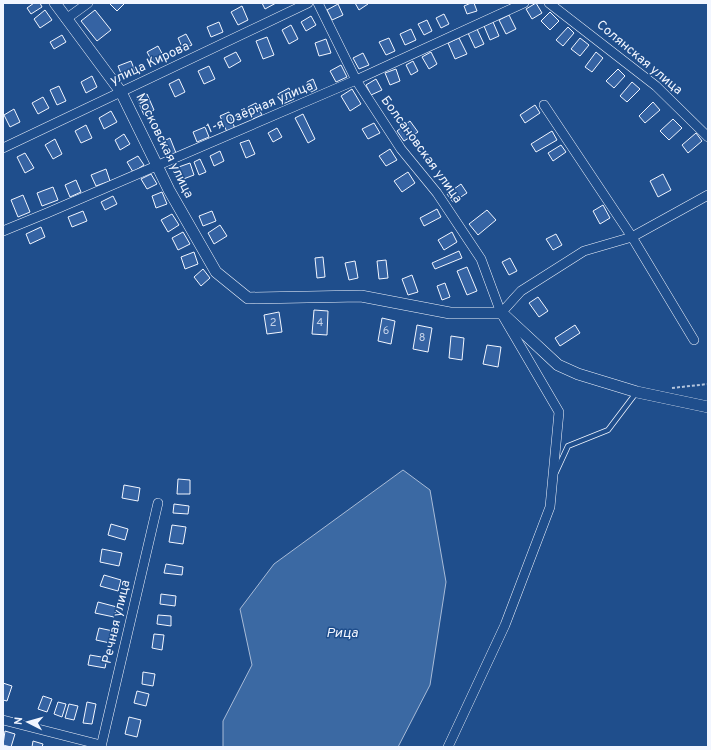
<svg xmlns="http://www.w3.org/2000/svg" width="711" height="750" viewBox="0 0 711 750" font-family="Overpass,sans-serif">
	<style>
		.water { fill: #3b69a3; stroke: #a8bbd7 }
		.building { fill: #3563a3; stroke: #f2f6ff }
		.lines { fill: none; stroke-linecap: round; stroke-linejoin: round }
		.service-casing { stroke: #f2f6ff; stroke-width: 6 }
		.minor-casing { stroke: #f2f6ff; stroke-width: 10 }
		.tertiary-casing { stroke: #f2f6ff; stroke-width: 12 }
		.path { stroke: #b3c4dc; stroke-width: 2; stroke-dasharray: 3 2; stroke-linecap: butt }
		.service { stroke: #1f4e8c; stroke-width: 4.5 }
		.minor { stroke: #1f4e8c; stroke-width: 9 }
		.tertiary { stroke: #1f4e8c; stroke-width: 11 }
		.labels { text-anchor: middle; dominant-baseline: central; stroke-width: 3; stroke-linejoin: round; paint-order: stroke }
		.number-label { font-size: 11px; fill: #c3d1e8 }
		.street-label { font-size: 13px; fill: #f2f6ff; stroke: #1f4e8c }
		.water-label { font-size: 14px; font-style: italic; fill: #f2f6ff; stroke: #1f4e8c }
	</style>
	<rect width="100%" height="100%" fill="#1f4e8c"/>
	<path class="water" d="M403,470L430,490L446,582L430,685L398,747H223V721L252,665L240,609L274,564Z"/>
	<g class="building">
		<path d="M34,3H40L42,7L31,14L27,8Z"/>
		<path d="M109,3H125L117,11Z"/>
		<path d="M262,3H276L265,9Z"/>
		<path d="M355,3H367L368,4L359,10Z"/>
		<path d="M471,3H474L477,11L467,14L464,6Z"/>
		<path d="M536,3L542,13L532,19L526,9Z"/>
		<path d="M338,4L343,15L332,20L327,10Z"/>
		<path d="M242,6L248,20L238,25L231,12Z"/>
		<path d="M45,10L52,20L40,28L34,19Z"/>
		<path d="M95,10L111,30L97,41L81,21Z"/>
		<path d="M550,12L559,21L550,30L541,21Z"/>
		<path d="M444,14L449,24L441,28L436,18Z"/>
		<path d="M509,15L516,29L506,34L499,20Z"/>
		<path d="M311,16L316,25L306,31L301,22Z"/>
		<path d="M427,20L432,31L424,35L418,24Z"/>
		<path d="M219,22L223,32L211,37L207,27Z"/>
		<path d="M493,22L499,36L490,40L484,26Z"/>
		<path d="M291,25L298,39L289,44L282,30Z"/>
		<path d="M568,27L574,33L563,46L556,40Z"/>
		<path d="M411,29L416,40L405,45L400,34Z"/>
		<path d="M477,29L484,44L475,48L468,33Z"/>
		<path d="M186,34L192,45L183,49L178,38Z"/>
		<path d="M62,35L66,42L54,49L50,42Z"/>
		<path d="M267,37L274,55L263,59L256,41Z"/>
		<path d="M389,38L395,51L386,55L379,42Z"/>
		<path d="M459,38L467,54L455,59L448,43Z"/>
		<path d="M580,38L589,45L580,56L571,49Z"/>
		<path d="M326,39L331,53L319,56L315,43Z"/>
		<path d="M158,46L165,59L154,65L147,52Z"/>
		<path d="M236,52L241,61L229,68L224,58Z"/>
		<path d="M431,52L437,64L429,69L422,57Z"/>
		<path d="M596,52L603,58L592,72L585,67Z"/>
		<path d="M363,53L369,65L359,69L353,58Z"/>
		<path d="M131,61L135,71L122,76L118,66Z"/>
		<path d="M413,61L418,71L411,75L406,65Z"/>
		<path d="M341,65L347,77L336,82L330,71Z"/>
		<path d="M209,66L215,79L204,84L198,71Z"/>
		<path d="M396,69L400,81L390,85L385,73Z"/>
		<path d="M618,69L625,76L614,88L606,81Z"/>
		<path d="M92,76L97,87L86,93L81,82Z"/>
		<path d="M179,79L185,92L175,97L169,84Z"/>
		<path d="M313,79L317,89L311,92L307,82Z"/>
		<path d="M376,79L382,90L371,95L366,85Z"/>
		<path d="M632,82L640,89L627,102L620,96Z"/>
		<path d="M59,86L66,101L57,105L50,90Z"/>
		<path d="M289,88L294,99L283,104L278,94Z"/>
		<path d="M352,89L361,104L350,111L341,96Z"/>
		<path d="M147,94L154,110L144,115L137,99Z"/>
		<path d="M43,97L49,108L38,114L32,103Z"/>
		<path d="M653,102L660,110L645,123L639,116Z"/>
		<path d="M256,103L262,115L253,119L248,107Z"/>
		<path d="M535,105L540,113L525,123L520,115Z"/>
		<path d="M14,109L20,122L10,127L4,115Z"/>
		<path d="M111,111L117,122L104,129L99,118Z"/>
		<path d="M229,112L235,129L227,132L220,116Z"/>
		<path d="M303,114L315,139L308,143L295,118Z"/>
		<path d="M673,119L682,128L669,140L660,131Z"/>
		<path d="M410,121L418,132L404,141L397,131Z"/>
		<path d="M374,123L380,133L368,139L362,129Z"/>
		<path d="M86,125L92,138L81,143L75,131Z"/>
		<path d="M205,127L209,137L197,142L193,132Z"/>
		<path d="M277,128L282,137L273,142L268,133Z"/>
		<path d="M552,131L557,140L536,152L531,144Z"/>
		<path d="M696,133L702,141L688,153L682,145Z"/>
		<path d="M124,134L130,144L120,150L115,140Z"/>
		<path d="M170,138L176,153L167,157L160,143Z"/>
		<path d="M55,139L62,154L53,159L45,145Z"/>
		<path d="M249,140L255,154L246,158L240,143Z"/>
		<path d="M561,145L566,152L553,161L548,153Z"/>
		<path d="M390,149L397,160L386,166L379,156Z"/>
		<path d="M220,151L224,161L214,166L210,156Z"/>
		<path d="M25,153L34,168L25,173L17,157Z"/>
		<path d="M138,156L144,165L133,172L127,162Z"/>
		<path d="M200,159L206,172L199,175L194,162Z"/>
		<path d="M190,163L194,175L178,181L173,169Z"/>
		<path d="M106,169L110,181L96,186L91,175Z"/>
		<path d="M408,172L415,183L402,192L394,181Z"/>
		<path d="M151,174L157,184L147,189L141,179Z"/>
		<path d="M663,174L671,190L658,197L650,181Z"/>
		<path d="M76,180L81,192L70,197L65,185Z"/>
		<path d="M461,184L467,193L453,202L447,194Z"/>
		<path d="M53,187L58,200L42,206L37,193Z"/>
		<path d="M162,192L167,204L156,208L152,196Z"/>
		<path d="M23,195L30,212L18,217L11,200Z"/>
		<path d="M113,196L117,204L105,210L101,202Z"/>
		<path d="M603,205L610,218L600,224L593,211Z"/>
		<path d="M437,209L441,217L424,226L420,218Z"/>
		<path d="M487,210L496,220L478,235L469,224Z"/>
		<path d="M83,211L87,221L72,227L68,217Z"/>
		<path d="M212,211L216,221L203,226L199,216Z"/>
		<path d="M172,214L179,225L168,232L161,220Z"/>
		<path d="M220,225L227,236L214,244L208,233Z"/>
		<path d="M41,227L45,237L30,244L26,234Z"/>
		<path d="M183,232L190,244L178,250L172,238Z"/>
		<path d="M452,232L457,242L444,250L438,240Z"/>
		<path d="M556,234L562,245L553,250L546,239Z"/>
		<path d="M459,251L462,258L435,269L432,263Z"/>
		<path d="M194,252L198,264L185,269L181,257Z"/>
		<path d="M323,257L325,277L317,278L315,258Z"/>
		<path d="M510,258L517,271L509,275L502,262Z"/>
		<path d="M386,260L388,278L379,279L377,261Z"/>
		<path d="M355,261L358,278L349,280L345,263Z"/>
		<path d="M467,267L477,291L467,295L457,271Z"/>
		<path d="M203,269L210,278L201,286L194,277Z"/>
		<path d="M412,275L418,292L408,295L402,279Z"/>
		<path d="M445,283L450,297L442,300L437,286Z"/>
		<path d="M538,297L548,311L539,317L529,303Z"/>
		<path d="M314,310L328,311L327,335L312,334Z"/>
		<path d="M279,312L282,332L267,334L264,315Z"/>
		<path d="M382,318L395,321L391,344L378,341Z"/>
		<path d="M417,325L432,328L428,352L413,349Z"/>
		<path d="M575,325L580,333L560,346L555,338Z"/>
		<path d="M451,336L464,338L462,360L449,358Z"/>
		<path d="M487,345L501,347L498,367L483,364Z"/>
		<path d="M178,479L190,480V494H177Z"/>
		<path d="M124,485L140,488L138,501L122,498Z"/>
		<path d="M174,504L189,506L188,514L173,513Z"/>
		<path d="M111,524L128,529L125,540L108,535Z"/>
		<path d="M172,525L186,527L183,544L169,542Z"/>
		<path d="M102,549L122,553L119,566L100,562Z"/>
		<path d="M166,564L183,567L182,575L164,573Z"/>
		<path d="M104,575L121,580L118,591L100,586Z"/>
		<path d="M161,594L176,596L175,606L160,604Z"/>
		<path d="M98,602L117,607L114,617L95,613Z"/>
		<path d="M158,615L171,616V626L157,624Z"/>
		<path d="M99,628L113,631L110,643L96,640Z"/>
		<path d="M154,634L164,635L162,650L152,648Z"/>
		<path d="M90,655L107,658L105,668L88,665Z"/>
		<path d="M143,672L155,674L153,686L142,684Z"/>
		<path d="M3,683L12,686L7,701L3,700Z"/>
		<path d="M137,691L149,694L146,706L134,703Z"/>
		<path d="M43,696L52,699L47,712L38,709Z"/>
		<path d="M58,702L66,704L62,717L54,714Z"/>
		<path d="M87,702L96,704L92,724L83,723Z"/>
		<path d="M69,704L78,706L74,720L65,718Z"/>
		<path d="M129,717L141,720L137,737L125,734Z"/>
		<path d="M5,731L15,734L11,747L3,745Z"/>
		<path d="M33,741L43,744L42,747H32Z"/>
	</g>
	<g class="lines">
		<g class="service-casing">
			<path id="service" d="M556,472L568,446L608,430L636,393"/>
		</g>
		<g class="minor-casing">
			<g id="minor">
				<path d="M318,3L356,80L401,149L437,193L481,259L501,313L559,412L550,507L505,625L448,747"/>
				<path d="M549,3L656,86L708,137"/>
				<path d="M66,19L88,3"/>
				<path d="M544,105L632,237L694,340"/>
				<path d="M3,148L308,3"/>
				<path d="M3,231L47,213L356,80L524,3"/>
				<path d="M501,313L521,291L584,251L632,237L708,195"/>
				<path d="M3,720L101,745"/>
				<path d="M101,747L158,503"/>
			</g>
		</g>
		<g class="tertiary-casing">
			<path id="tertiary" d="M55,3L121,92L169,190L216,272L248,298L361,296L450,313H502L558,365L578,374L637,392L708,407"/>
		</g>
		<path class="path" d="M672,388L708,384"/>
		<use href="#service" class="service"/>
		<use href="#minor" class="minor"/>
		<use href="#tertiary" class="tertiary"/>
	</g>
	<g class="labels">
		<g class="number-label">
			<text x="273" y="323">2</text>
			<text x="320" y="323">4</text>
			<text x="386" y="331">6</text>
			<text x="422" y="338">8</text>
		</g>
		<g class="street-label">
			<text transform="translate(639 58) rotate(40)">Солянская улица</text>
			<text transform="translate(150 64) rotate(-25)">улица Кирова</text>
			<text transform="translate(260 108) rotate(-23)">1-я Озёрная улица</text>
			<text transform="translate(164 146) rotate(64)">Московская улица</text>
			<text transform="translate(421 150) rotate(54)">Болсановская улица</text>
			<text transform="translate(117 622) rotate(-77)">Речная улица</text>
		</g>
		<g class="water-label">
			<text x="342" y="633">Рица</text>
		</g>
	</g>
	<rect width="711" height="750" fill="none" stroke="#f2f6ff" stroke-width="8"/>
	<g transform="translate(28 722) rotate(276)" stroke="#1f4e8c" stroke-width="3" paint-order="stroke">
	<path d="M0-3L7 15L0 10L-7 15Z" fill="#f2f6ff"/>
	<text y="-6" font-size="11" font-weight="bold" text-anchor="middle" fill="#f2f6ff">N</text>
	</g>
</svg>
